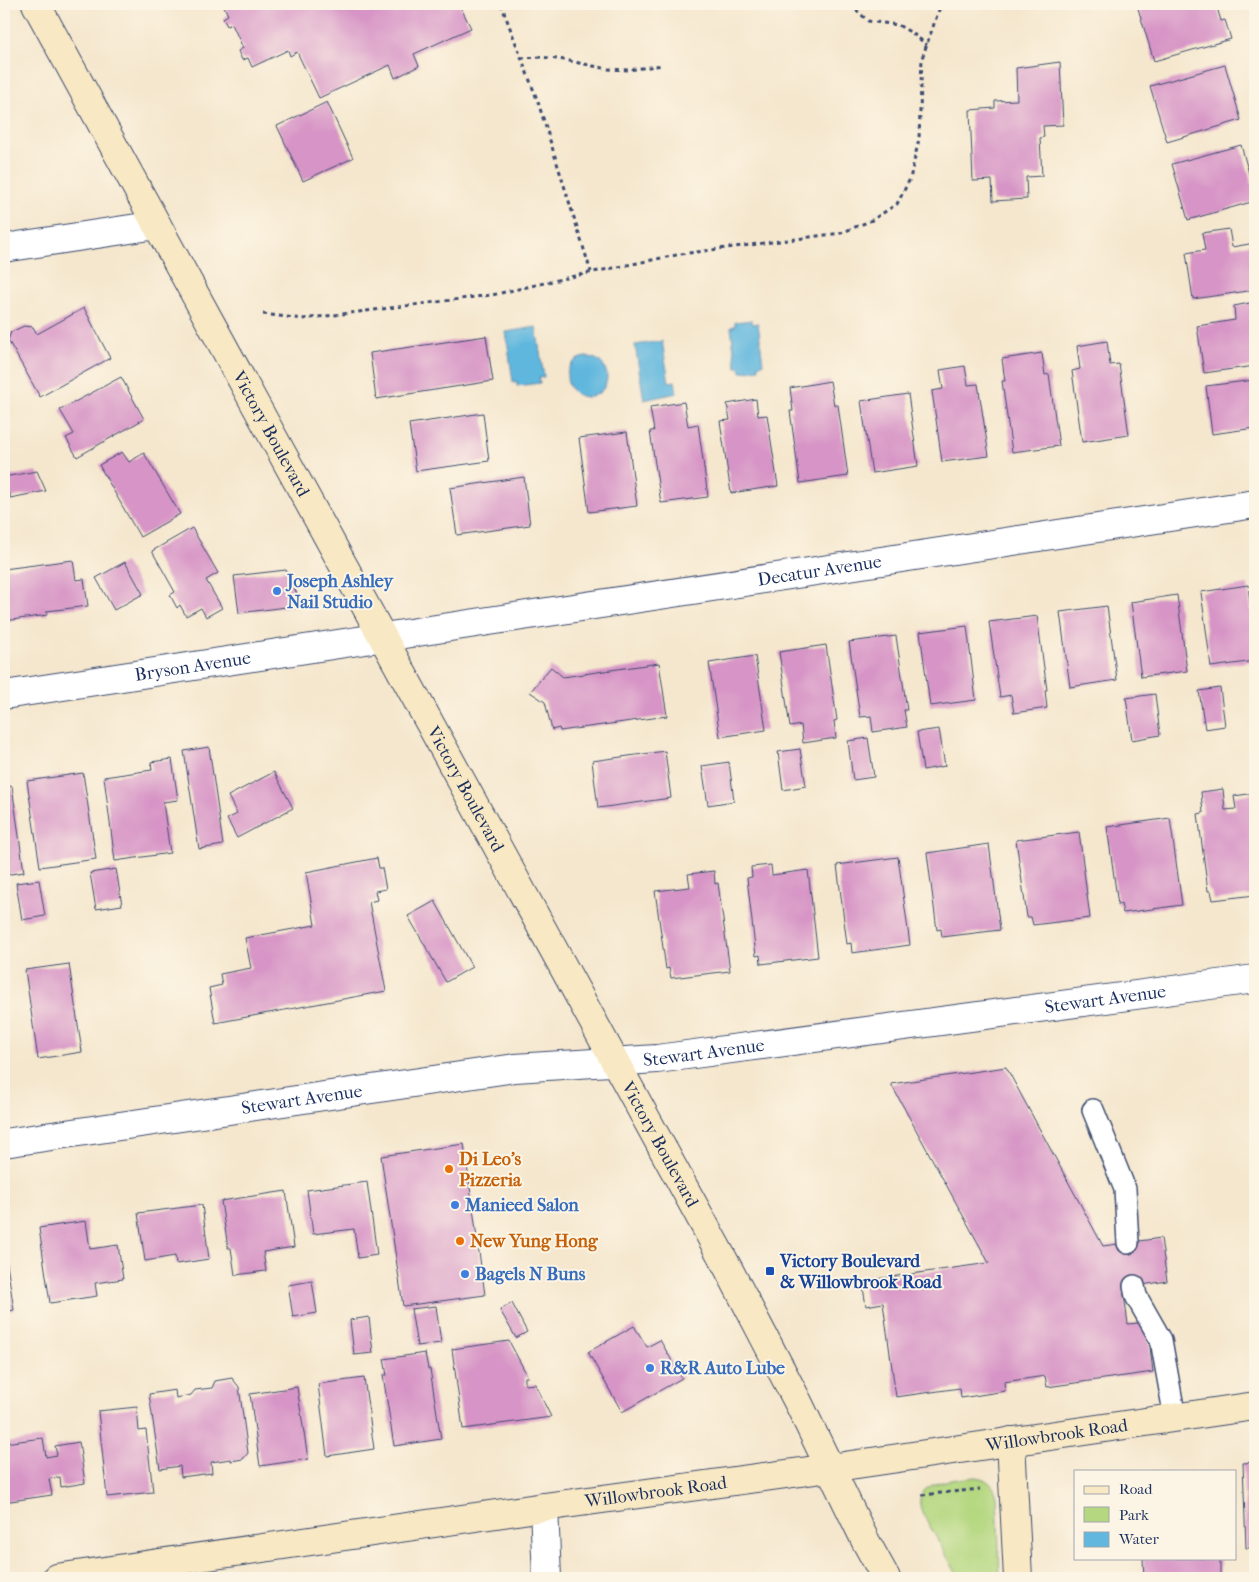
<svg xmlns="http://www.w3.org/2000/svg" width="1259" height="1582" viewBox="0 0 1259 1582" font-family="'IM FELL French Canon',serif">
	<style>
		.green { fill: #b4d77f; stroke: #68836e }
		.water { fill: #61b7de; stroke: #3e739e }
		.building { fill: #d794c6 }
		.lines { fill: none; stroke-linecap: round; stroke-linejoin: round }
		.lane-casing { stroke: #3c4b6f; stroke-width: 24 }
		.street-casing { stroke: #3c4b6f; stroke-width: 30 }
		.secondary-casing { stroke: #3c4b6f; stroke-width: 30 }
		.path { stroke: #3c4b6f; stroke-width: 3; stroke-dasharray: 4 4; stroke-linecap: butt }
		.lane { stroke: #fff; stroke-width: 21 }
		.street { stroke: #fff; stroke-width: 28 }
		.secondary { stroke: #f8e8c3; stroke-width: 28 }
		.shop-dot { fill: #3f7fe0; stroke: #fcf5e5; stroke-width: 2 }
		.food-dot { fill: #e8710a; stroke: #fcf5e5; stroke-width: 2 }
		.transit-dot { fill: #1a4fb4; stroke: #fcf5e5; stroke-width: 2 }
		.labels { text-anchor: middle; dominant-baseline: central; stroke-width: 4; stroke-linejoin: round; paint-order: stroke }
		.street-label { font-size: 18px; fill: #1b2f5e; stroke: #fcf5e5 }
		.shop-label { font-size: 18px; font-weight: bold; fill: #366cbe; stroke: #fcf5e5; text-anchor: start }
		.food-label { font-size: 18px; font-weight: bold; fill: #c56008; stroke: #fcf5e5; text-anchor: start }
		.transit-label { font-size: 18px; font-weight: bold; fill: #164399; stroke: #fcf5e5; text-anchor: start }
	</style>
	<rect width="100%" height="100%" fill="#fcf5e5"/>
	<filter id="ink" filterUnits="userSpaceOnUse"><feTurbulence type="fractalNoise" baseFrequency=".02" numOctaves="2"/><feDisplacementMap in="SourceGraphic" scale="10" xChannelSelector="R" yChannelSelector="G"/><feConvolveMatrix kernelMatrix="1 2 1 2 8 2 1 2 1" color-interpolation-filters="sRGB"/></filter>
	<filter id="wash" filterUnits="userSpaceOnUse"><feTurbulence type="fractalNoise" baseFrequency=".0096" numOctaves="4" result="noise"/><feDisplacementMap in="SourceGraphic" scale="20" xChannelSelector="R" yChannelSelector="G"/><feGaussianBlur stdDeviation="1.12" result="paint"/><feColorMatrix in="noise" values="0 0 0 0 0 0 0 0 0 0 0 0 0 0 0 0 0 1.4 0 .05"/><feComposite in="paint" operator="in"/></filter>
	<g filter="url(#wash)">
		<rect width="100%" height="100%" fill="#f5e7ce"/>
		<path class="green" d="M975,1477C987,1478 994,1485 997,1496L1000,1578H959L922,1512C909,1480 955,1480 975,1477Z"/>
		<g class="water">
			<path d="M752,320V324L758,323L763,364L758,365L759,369L741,372L740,367H736L731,327L735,326V322Z"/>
			<path d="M536,327L544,377L539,378L540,383L517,386V381L513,382L506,332Z"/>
			<path d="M662,341L669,382L675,381L677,393L644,400L635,345Z"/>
			<circle cx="587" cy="377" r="20"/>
		</g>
		<g id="blocks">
			<g class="building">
				<path d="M223,4H459L471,28L414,54L419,66L395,78L390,65L319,98L297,52L290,56L288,50L252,67L248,58L242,60L238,51L243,48L232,24L227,26L223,18L228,15Z"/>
				<path d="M1140,4H1216L1221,21L1225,20L1231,39L1154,61L1137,5Z"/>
				<path d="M1060,62L1063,125L1043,126L1044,137L1040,138L1042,176L1026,177L1027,199L993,201L992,180L973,181L970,110L995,108V101L1017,100L1016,68Z"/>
				<path d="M1225,65L1241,120L1167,142L1150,86Z"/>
				<path d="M327,102L353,158L303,181L277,126Z"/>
				<path d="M1241,145L1255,195V201L1188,220L1172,164Z"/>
				<path d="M1229,229L1232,247L1255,243V290L1193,299L1186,253L1205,250L1202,233Z"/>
				<path d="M1255,302V366L1204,373L1197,326L1235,320L1234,306Z"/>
				<path d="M84,308L110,358L40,397L8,340L11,332L24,326L33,327L37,334Z"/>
				<path d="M486,336L493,381L376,399L370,353Z"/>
				<path d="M1107,341L1110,365L1119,364L1129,435L1082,442L1072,371L1080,369L1077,346Z"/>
				<path d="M1042,353L1045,375L1049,374L1059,446L1012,452L1002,381H1005L1002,359Z"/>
				<path d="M965,366L968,385L978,384L989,456L942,462L932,391L943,389L940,370Z"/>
				<path d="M121,377L144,419L77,457L66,438L74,434L60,410Z"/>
				<path d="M1255,380V428L1212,434L1206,386Z"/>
				<path d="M830,381L834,405H838L848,476L800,483L790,411H793L790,388Z"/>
				<path d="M908,394L918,466L872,473L861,401Z"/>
				<path d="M756,399L758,416L767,415L778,486L731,493L720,421L730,420L727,404Z"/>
				<path d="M684,402L688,426L698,424L708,497L661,503L650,431H654L650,407Z"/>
				<path d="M483,413L489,461L416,471L409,424Z"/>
				<path d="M627,432L637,506L589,512L579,438Z"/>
				<path d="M122,452L129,462L144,453L180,514L140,537L99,465Z"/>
				<path d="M37,471L46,491L10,498V494L4,495V477Z"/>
				<path d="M524,477L530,525L457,535L450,488Z"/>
				<path d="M192,528L218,573L206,580L222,608L206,617L201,608L186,616L180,605L177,608L170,595L175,592L152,551Z"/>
				<path d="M73,560L76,580L84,579L88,606L47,611V615L5,621L4,569Z"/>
				<path d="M125,562L143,594L114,610L96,578Z"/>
				<path d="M286,570L302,605L239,613L234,576Z"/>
				<path d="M1248,585L1255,640V661L1211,667L1201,592Z"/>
				<path d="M1177,595L1187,671L1141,677L1131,602Z"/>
				<path d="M1107,606L1117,680L1070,687L1060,612Z"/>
				<path d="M1037,616L1047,690H1045L1047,708L1014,713L1011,695L1000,697L989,622Z"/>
				<path d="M967,626L976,700L930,706L920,632Z"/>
				<path d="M896,636L907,710H904L907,727L873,732L871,716L860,717L849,642Z"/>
				<path d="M826,645L837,720L834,721L836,738L803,743L801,725L790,727L779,652Z"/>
				<path d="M755,656L766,730L720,737L709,663Z"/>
				<path d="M659,663L667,716L560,731L559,728L552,730L545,702L530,692L551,667L563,677Z"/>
				<path d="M1220,688L1225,726L1205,729L1199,691Z"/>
				<path d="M1155,694L1160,735L1132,740L1126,698Z"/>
				<path d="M939,729L945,766L923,770L917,732Z"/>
				<path d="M868,738L874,777L853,780L848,741Z"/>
				<path d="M209,747L223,845L199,849L184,751Z"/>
				<path d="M800,749L806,786L783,790L778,752Z"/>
				<path d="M665,751L671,798L598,808L592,761Z"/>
				<path d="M172,759L178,800L163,802L170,853L115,861L104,777L152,770L151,762Z"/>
				<path d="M729,762L734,801L708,805L702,766Z"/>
				<path d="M274,772L293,808L237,838L227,819L237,814L228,796Z"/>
				<path d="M83,773L96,859L40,867L27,781Z"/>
				<path d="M12,786L24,872L4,875V787Z"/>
				<path d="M1223,789L1225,810L1236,809L1234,796L1255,793V895L1213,900L1211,891H1208L1198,814L1203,813L1201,792Z"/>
				<path d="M1170,818L1182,905L1123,913L1121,904L1118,905L1107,827Z"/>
				<path d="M1079,832L1090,918L1033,925L1031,917H1027L1016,840Z"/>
				<path d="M989,844L1000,930L942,937L941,929L937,930L927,853Z"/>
				<path d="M898,857L910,945L852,953L851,943L847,944L837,865Z"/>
				<path d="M377,858L379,868H382L386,889L375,891L377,900L369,902L386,991L215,1023L209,988L222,985L220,974L251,968L245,938L315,925L306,872Z"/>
				<path d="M771,865L772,875L808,870L818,957L761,964L760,955L756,956L747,878L752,877L751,867Z"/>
				<path d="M116,869L122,905L96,909L90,873Z"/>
				<path d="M714,871L715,884L718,883L730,971L671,978L669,968L666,969L655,891L690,887L688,874Z"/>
				<path d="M39,880L45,916L22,920L16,883Z"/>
				<path d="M435,901L472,967L446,982L408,916Z"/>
				<path d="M69,964L82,1052L38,1059L25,970Z"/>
				<path d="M4,1033L9,1065L4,1066Z"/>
				<path d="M1006,1067L1103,1246L1161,1238L1167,1281L1123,1288L1128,1324L1147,1322L1153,1372L1047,1387L1045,1376L1004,1382L1005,1391L961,1398L960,1388L896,1397L883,1303L866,1306L862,1281L989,1263L891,1084Z"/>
				<path d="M464,1144L485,1295L403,1306L381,1156Z"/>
				<path d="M367,1182L377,1255L358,1258L354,1229L313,1234L307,1190Z"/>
				<path d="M286,1191L294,1247L263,1252L266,1271L235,1275L231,1248H228L221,1201Z"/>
				<path d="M202,1205L209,1259L176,1264L175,1256L145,1261L138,1213Z"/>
				<path d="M86,1221L90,1249L118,1245L123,1279L95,1283L97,1296L50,1303L39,1228Z"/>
				<path d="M4,1245L14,1310L4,1312Z"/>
				<path d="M312,1281L317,1313L293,1317L288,1285Z"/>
				<path d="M512,1303L527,1332L516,1338L500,1310Z"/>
				<path d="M436,1306L441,1343L417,1346L411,1309Z"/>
				<path d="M369,1317L373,1353L354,1355L350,1320Z"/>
				<path d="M634,1326L647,1347L660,1340L682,1378L622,1412L588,1352Z"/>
				<path d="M509,1341L528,1377H525V1385L535,1384L551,1417L463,1429L452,1349Z"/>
				<path d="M425,1353L428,1369H430L441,1439L394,1446L383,1375H387L384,1359Z"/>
				<path d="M232,1378L239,1387L248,1453L243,1459L231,1461V1459L211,1462L212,1473L181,1477L180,1466L160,1469L149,1394L175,1390L176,1398L191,1395L195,1390L212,1388L215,1381Z"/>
				<path d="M364,1378L374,1449L327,1456L318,1384Z"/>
				<path d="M297,1387L308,1459L260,1466L250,1394Z"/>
				<path d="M137,1407L139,1431L146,1430L153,1492L107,1497L98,1411Z"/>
				<path d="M43,1438L46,1457L57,1455L55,1446L79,1442L85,1483L61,1487L60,1477L49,1479L52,1495L4,1502V1443Z"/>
				<path d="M1255,1462V1561H1254L1253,1548H1246L1243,1463Z"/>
				<path d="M1143,1558H1220V1578H1144Z"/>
			</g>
		</g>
	</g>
	<g filter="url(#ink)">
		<use href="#blocks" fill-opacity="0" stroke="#3c4b6f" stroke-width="1"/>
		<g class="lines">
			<g class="lane-casing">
				<g id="lane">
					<path d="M1093,1110L1125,1189L1128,1243"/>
					<path d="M1134,1286L1136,1296L1161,1340L1175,1418"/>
				</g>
			</g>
			<g class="street-casing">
				<g id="street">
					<path d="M4,248L157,225"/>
					<path id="s1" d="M4,695L1255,504"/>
					<path id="s2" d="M4,1143L515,1068L657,1059L1255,979"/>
					<path d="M544,1507L547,1578"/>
				</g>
			</g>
			<g class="secondary-casing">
				<g id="secondary">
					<path id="s3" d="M36,4L728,1268L799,1404L865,1540L886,1578"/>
					<path d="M1011,1441L1018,1578"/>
					<path id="s4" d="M56,1578L544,1507L830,1468L1255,1406"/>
				</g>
			</g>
			<g class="path">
				<path d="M501,4L538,102L591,272"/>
				<path d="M850,4L868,21L898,25L912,33L927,45"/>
				<path d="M521,58L541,57L565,60L608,69L628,70L663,65"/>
				<path d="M263,314L302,319L492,295L579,275L681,254L841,233L872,220L897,204L910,179L919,139L922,58L941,4"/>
				<path d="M922,1495L980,1489"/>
			</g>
			<use href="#lane" class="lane"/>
			<use href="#street" class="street"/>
			<use href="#secondary" class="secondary"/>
		</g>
	</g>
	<g class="shop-dot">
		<circle cx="277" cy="591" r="5"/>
		<circle cx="455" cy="1205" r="5"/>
		<circle cx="465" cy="1274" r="5"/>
		<circle cx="650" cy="1368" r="5"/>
	</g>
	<g class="food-dot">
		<circle cx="449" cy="1169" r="5"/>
		<circle cx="460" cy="1241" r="5"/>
	</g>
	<rect class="transit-dot" x="765" y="1266" width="10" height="10" rx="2.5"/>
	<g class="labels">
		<g class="street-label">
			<text stroke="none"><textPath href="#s3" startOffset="490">Victory Boulevard</textPath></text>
			<text stroke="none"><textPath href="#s1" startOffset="825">Decatur Avenue</textPath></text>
			<text stroke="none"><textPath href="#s1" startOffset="191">Bryson Avenue</textPath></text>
			<text stroke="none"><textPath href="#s3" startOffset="895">Victory Boulevard</textPath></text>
			<text stroke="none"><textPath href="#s2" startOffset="1111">Stewart Avenue</textPath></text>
			<text stroke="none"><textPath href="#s2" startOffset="706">Stewart Avenue</textPath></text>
			<text stroke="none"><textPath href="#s2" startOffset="301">Stewart Avenue</textPath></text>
			<text stroke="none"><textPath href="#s3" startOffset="1300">Victory Boulevard</textPath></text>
			<text stroke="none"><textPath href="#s4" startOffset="1011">Willowbrook Road</textPath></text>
			<text stroke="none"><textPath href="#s4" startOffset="606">Willowbrook Road</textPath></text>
		</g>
		<g class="shop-label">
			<text x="287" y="581">Joseph Ashley<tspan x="287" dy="21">Nail Studio</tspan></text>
			<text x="465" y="1205">Manieed Salon</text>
			<text x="475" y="1274">Bagels N Buns</text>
			<text x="660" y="1368">R&amp;R Auto Lube</text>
		</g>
		<g class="food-label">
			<text x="459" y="1159">Di Leo's<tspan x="459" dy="21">Pizzeria</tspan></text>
			<text x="470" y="1241">New Yung Hong</text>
		</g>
		<g class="transit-label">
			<text x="780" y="1261">Victory Boulevard<tspan x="780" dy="21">&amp; Willowbrook Road</tspan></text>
		</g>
	</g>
	<rect width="1259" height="1582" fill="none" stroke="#fcf5e5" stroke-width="20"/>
	<rect x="1074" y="1470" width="162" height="90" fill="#fcf5e5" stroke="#a2a6af"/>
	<rect x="1084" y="1486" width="25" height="8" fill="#f8e8c3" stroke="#a2a6af"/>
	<text x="1119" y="1494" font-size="15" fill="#1b2f5e">Road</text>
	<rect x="1084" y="1507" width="25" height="15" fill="#b4d77f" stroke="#a2a6af"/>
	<text x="1119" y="1520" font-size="15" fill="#1b2f5e">Park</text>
	<rect x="1084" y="1532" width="25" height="15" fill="#61b7de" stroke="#a2a6af"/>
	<text x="1119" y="1544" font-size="15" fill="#1b2f5e">Water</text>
</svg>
